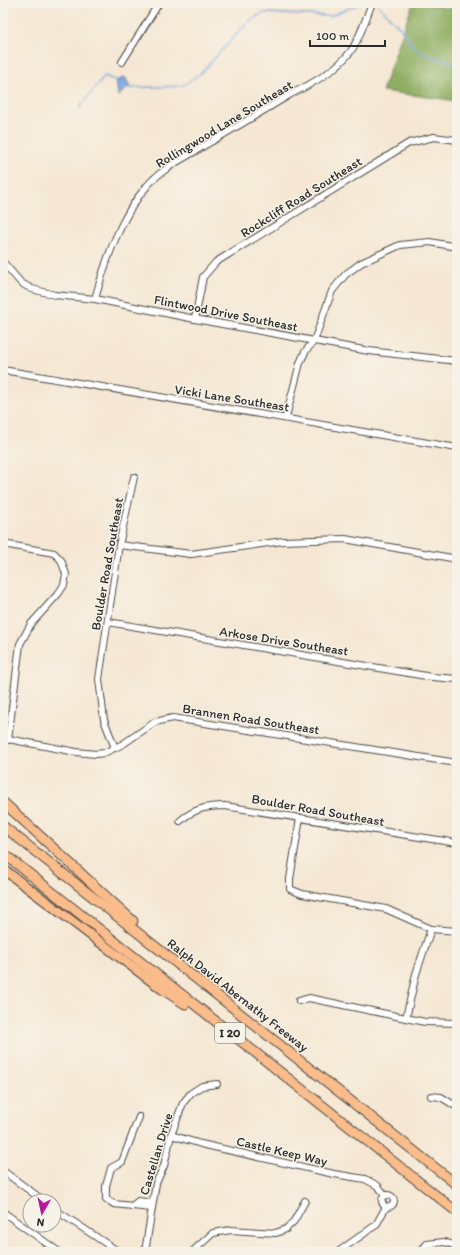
<svg xmlns="http://www.w3.org/2000/svg" width="460" height="1255" viewBox="0 0 460 1255" font-family="Itim,sans-serif">
	<style>
		.forest { fill: #8eae62; stroke: #5c6c46 }
		.water { fill: #78a6e1; stroke: #526886 }
		.lines { fill: none; stroke-linecap: round; stroke-linejoin: round }
		.stream { stroke: #78a6e1; stroke-width: 1.5 }
		.minor-casing { stroke: #494744; stroke-width: 8 }
		.highway-casing { stroke: #494744; stroke-width: 11 }
		.minor { stroke: #fff; stroke-width: 6 }
		.highway { stroke: #f9bc8a; stroke-width: 9 }
		.labels { text-anchor: middle; dominant-baseline: central; stroke-width: 3; stroke-linejoin: round; paint-order: stroke }
		.shield { fill: #f7f3e8; stroke: #686764; stroke-width: 1 }
		.shield-label { font-size: 12px; font-weight: bold; fill: #2b2b2b }
		.street-label { font-size: 13px; fill: #2b2b2b; stroke: #f7f3e8 }
	</style>
	<rect width="100%" height="100%" fill="#f7f3e8"/>
	<filter id="ink" filterUnits="userSpaceOnUse"><feTurbulence type="fractalNoise" baseFrequency=".025" numOctaves="2"/><feDisplacementMap in="SourceGraphic" scale="8" xChannelSelector="R" yChannelSelector="G"/><feConvolveMatrix kernelMatrix="1 2 1 2 8 2 1 2 1" color-interpolation-filters="sRGB"/></filter>
	<filter id="wash" filterUnits="userSpaceOnUse"><feTurbulence type="fractalNoise" baseFrequency=".012" numOctaves="4" result="noise"/><feDisplacementMap in="SourceGraphic" scale="16" xChannelSelector="R" yChannelSelector="G"/><feGaussianBlur stdDeviation="0.9" result="paint"/><feColorMatrix in="noise" values="0 0 0 0 0 0 0 0 0 0 0 0 0 0 0 0 0 1.4 0 .05"/><feComposite in="paint" operator="in"/></filter>
	<g filter="url(#wash)">
		<rect width="100%" height="100%" fill="#f5e7d3"/>
		<path class="forest" d="M413,3L457,9V101L382,91Z"/>
		<path class="water" d="M125,77L130,86L118,96L116,81Z"/>
		<g class="lines">
			<g class="stream">
				<path d="M378,5L404,32L414,48L432,57L457,63"/>
				<path d="M129,88L182,86L201,73L249,21L263,13L330,16L362,3"/>
				<path d="M79,108L105,76L116,81"/>
			</g>
		</g>
	</g>
	<g filter="url(#ink)">
		<g class="lines">
			<g class="minor-casing">
				<g id="minor">
					<path d="M122,62L159,3"/>
					<path d="M3,262L21,283L32,289L55,295L95,299L195,319L369,351L457,361"/>
					<path d="M95,299C106,260 120,217 147,186C161,169 183,159 202,147C232,130 261,112 291,94C312,84 337,70 351,51C360,38 366,18 372,3"/>
					<path d="M195,319L203,277L216,262L409,143L434,137L457,140"/>
					<path d="M3,370L457,448"/>
					<path d="M286,417L300,363L305,352L314,341L332,291L346,274L361,263L400,245L430,242L457,247"/>
					<path d="M3,544L54,553L61,560L66,574L64,585L58,594L31,624L20,644L8,740"/>
					<path d="M119,545L191,554L283,541L345,539L457,559"/>
					<path d="M108,622L432,677L457,679"/>
					<path d="M3,738L76,752L96,754L104,753L123,744L155,722L173,718L457,763"/>
					<path d="M115,748L104,720L99,679L119,545L134,477"/>
					<path d="M300,818L290,879V889L302,894L386,909L431,929L457,931"/>
					<path d="M180,821C193,809 207,806 225,806L457,843"/>
					<path d="M299,1001L309,998L425,1022L457,1023"/>
					<path d="M406,1018L416,974L431,929"/>
					<path d="M431,1096L441,1097L457,1107"/>
					<path d="M139,1117L122,1162L111,1168L106,1186V1199L114,1204L151,1208"/>
					<path d="M171,1135L201,1144L334,1174L365,1179L378,1186L385,1195"/>
					<path d="M3,1171L44,1201"/>
					<circle cx="388" cy="1201" r="6"/>
					<path d="M132,1206L138,1201L152,1203"/>
					<path d="M54,1209L119,1252"/>
					<path d="M3,1212L59,1252"/>
					<path d="M145,1252L156,1183L164,1166L171,1135L183,1103L191,1093L202,1086L217,1084"/>
					<path d="M192,1252L213,1233L231,1230L276,1233L286,1229L294,1221L305,1201"/>
					<path d="M338,1252L376,1225L386,1207"/>
					<path d="M420,1252L427,1244L444,1242L457,1246"/>
				</g>
			</g>
			<g class="highway-casing">
				<g id="highway">
					<path d="M3,802L133,921"/>
					<path d="M3,826L457,1185"/>
					<path d="M3,853L457,1212"/>
					<path d="M3,869L162,989L185,1004"/>
				</g>
			</g>
			<use href="#minor" class="minor"/>
			<use href="#highway" class="highway"/>
		</g>
	</g>
	<g class="labels">
		<rect class="shield" x="215" y="1023" width="30" height="20" rx="3"/>
		<g class="shield-label">
			<text x="230" y="1033">I 20</text>
		</g>
		<g class="street-label">
			<text transform="translate(224 124) rotate(-31)">Rollingwood Lane Southeast</text>
			<text transform="translate(301 197) rotate(-32)">Rockcliff Road Southeast</text>
			<text transform="translate(226 313) rotate(11)">Flintwood Drive Southeast</text>
			<text transform="translate(232 398) rotate(9)">Vicki Lane Southeast</text>
			<text transform="translate(107 564) rotate(-80)">Boulder Road Southeast</text>
			<text transform="translate(284 641) rotate(9)">Arkose Drive Southeast</text>
			<text transform="translate(251 719) rotate(9)">Brannen Road Southeast</text>
			<text transform="translate(318 810) rotate(10)">Boulder Road Southeast</text>
			<text transform="translate(238 995) rotate(38)">Ralph David Abernathy Freeway</text>
			<text transform="translate(282 1151) rotate(13)">Castle Keep Way</text>
			<text transform="translate(156 1154) rotate(-73)">Castellan Drive</text>
		</g>
	</g>
	<rect width="460" height="1255" fill="none" stroke="#f7f3e8" stroke-width="16"/>
	<g transform="translate(42 1213) rotate(189)"><circle r="19" fill="#f7f3e8" stroke="#a5a39c"/>
	<path d="M0-3L7 15L0 10L-7 15Z" fill="#b5179e"/>
	<text y="-6" font-size="11" font-weight="bold" text-anchor="middle" fill="#2b2b2b">N</text>
	</g>
	<path d="M310 40v6h75v-6" fill="none" stroke="#2b2b2b" stroke-width="2"/>
	<text x="316" y="40" font-size="12" fill="#2b2b2b" stroke="#f7f3e8" stroke-width="3" paint-order="stroke">100 m</text>
</svg>
